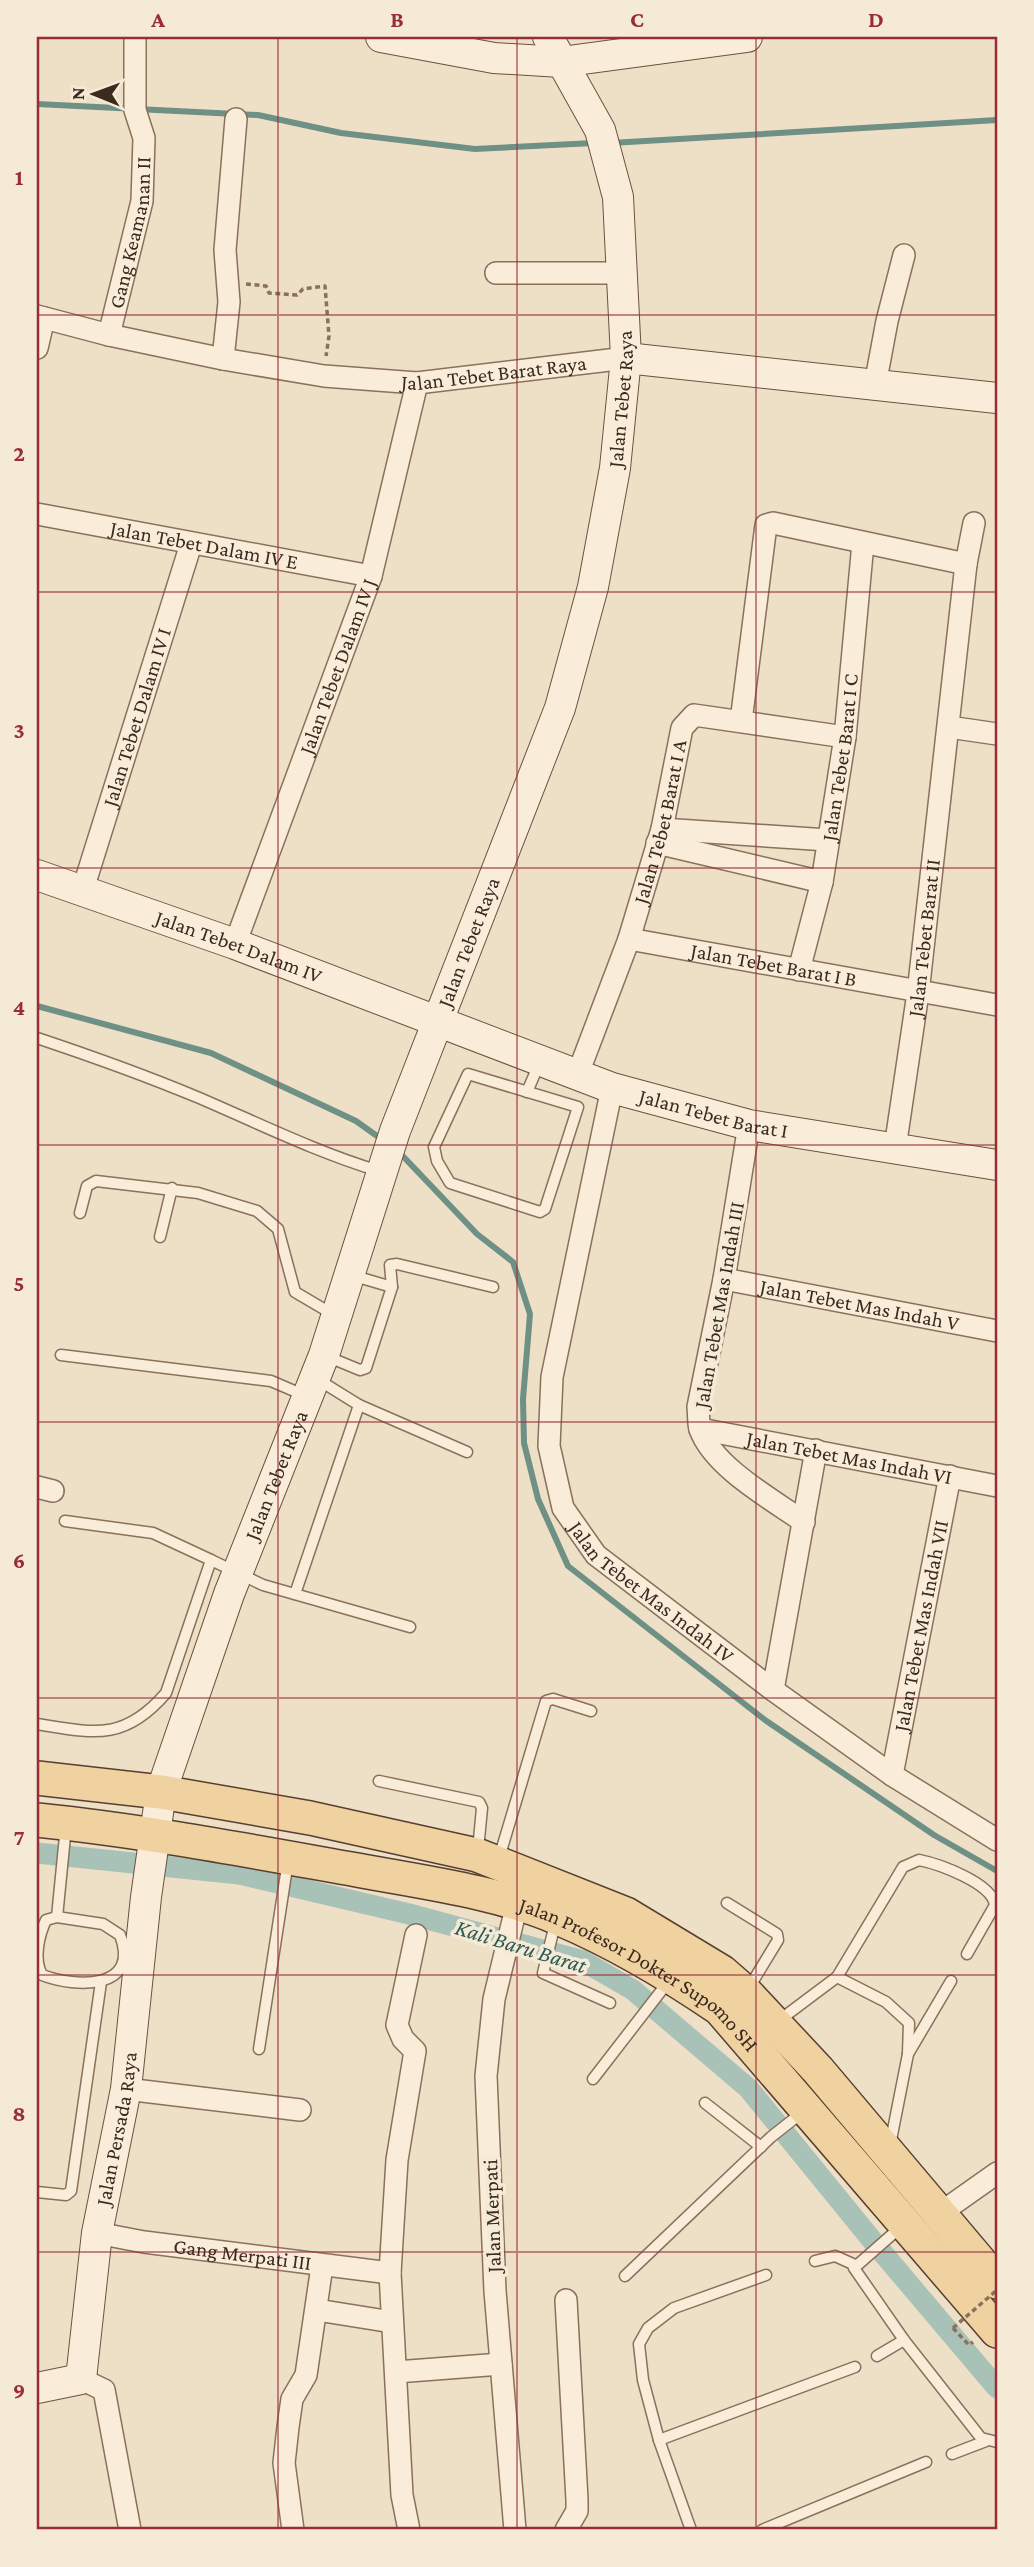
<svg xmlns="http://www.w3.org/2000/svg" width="1034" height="2567" viewBox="0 0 1034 2567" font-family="'Crimson Pro',serif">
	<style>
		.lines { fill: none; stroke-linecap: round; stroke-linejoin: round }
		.stream { stroke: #6e9085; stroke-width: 6 }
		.canal { stroke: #a8c2b8; stroke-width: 21 }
		.lane-casing { stroke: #89715c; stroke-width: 13 }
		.street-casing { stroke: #89715c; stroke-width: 24 }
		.secondary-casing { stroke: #6b523f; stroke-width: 32 }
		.primary-casing { stroke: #573f30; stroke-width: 36 }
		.path { stroke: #89715c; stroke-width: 3.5; stroke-dasharray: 5 3.5; stroke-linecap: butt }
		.lane { stroke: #f9edda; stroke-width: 10 }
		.street { stroke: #f9edda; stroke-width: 21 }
		.secondary { stroke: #f9edda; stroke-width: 30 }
		.primary { stroke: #f0d1a0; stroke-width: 33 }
		.path-bridge { stroke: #89715c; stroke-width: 3.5; stroke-dasharray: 5 3.5; stroke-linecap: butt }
		.grid { fill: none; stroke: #982d36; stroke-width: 2; stroke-opacity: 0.55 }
		.labels { text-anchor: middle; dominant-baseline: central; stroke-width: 7; stroke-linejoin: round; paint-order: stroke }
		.street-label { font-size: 21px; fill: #3a2a20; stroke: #f5ead6 }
		.water-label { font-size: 23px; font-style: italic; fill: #2f5953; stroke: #f5ead6 }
		.neatline { fill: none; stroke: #982d36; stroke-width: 2.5 }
		.grid-label { font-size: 23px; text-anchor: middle; font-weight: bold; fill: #982d36 }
	</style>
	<rect width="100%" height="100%" fill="#eedfc7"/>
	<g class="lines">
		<g class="stream">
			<path d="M37,104L258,115L341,133L475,149L594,143"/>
			<path d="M611,143L997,120"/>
			<path d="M37,1006L211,1053L356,1121L384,1141"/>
			<path d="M398,1151L477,1234L513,1262L530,1314L523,1399L524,1443L538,1499L568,1566L765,1720L934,1835L997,1871"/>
		</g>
		<path class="canal" d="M37,1853L239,1874L409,1914L583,1961L633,1990L748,2088L876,2245L997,2388"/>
		<g class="lane-casing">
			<g id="lane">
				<path d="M37,1038C91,1056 144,1075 197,1097C258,1123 316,1152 379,1171"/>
				<path d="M468,1074L578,1107L545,1209L540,1212L450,1183L437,1161L434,1147Z"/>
				<path d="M527,1092L539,1064"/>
				<path d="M80,1213L87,1186L96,1181L198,1193L257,1211L278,1229L295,1292L334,1315"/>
				<path d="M160,1237L172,1188"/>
				<path d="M351,1275L392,1287"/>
				<path d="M61,1355L271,1381L306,1396"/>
				<path d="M326,1356L360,1370L366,1368L392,1287L390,1265L397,1264L493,1287"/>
				<path d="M317,1379L359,1405L467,1452"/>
				<path d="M65,1521L153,1533L211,1560"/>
				<path d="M295,1594L359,1405"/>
				<path d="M37,1724C93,1733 124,1742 166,1693L211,1560L263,1585L410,1627"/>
				<path d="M379,1781L479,1802L482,1808L478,1850"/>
				<path d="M499,1858L546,1701L553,1699L591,1711"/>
				<path d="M727,1903L777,1934L778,1940L747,1991"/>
				<path d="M57,1917L103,1924L120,1935C141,1990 76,1988 42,1975C33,1959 39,1935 46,1920Z"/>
				<path d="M57,1917L66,1826"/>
				<path d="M556,1920L543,1973L610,2003"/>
				<path d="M837,1977L903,1867L919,1860C939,1864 992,1883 995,1905L967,1954"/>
				<path d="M777,2022L837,1977L886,2002L909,2023L908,2054L890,2145"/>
				<path d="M259,2049L288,1861"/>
				<path d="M908,2054L951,1981"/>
				<path d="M593,2079L668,1982"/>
				<path d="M705,2103L761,2147"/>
				<path d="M37,2192L66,2195L71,2191L101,1982"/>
				<path d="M903,2225L854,2268L904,2340L981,2438L997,2442"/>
				<path d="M815,2261L835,2256L855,2265"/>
				<path d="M625,2276L771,2137L804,2111"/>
				<path d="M877,2356L904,2340"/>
				<path d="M659,2440L855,2367"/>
				<path d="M952,2454L986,2441"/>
				<path d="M691,2530L659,2440L643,2380L639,2344L648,2328L674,2308L766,2275"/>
				<path d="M762,2530L926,2462"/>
			</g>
		</g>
		<g class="street-casing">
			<g id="street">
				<path d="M496,273H622"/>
				<path id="s1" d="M37,316L109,335L223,359L324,376L417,383L626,358"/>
				<path id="s2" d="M109,335L142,201L144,138L135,110V37"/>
				<path d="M37,348L44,318"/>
				<path d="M223,359L229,302L225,250L236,119"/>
				<path d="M875,385L887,321L904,255"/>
				<path id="s3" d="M37,514L371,576"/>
				<path d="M741,721L766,525L773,523L966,564"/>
				<path d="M949,727L997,734"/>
				<path d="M662,829L828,840"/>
				<path d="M657,843L822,882"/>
				<path id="s4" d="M83,889L191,544"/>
				<path id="s5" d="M629,939L997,1005"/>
				<path id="s6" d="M235,944L371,576L417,383"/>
				<path id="s7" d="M799,970L822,882L845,737L863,543"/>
				<path id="s8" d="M577,1076L629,939L662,829L682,728L694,715L845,737"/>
				<path id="s9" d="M612,1088L552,1377L549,1446L563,1508L596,1555L773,1690L892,1775L997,1840"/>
				<path d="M749,1125L724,1279L698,1407C699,1414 698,1423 700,1429C713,1467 773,1500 804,1522"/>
				<path id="s10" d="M895,1148L918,993L966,564L974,523"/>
				<path id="s11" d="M724,1279L997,1331"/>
				<path id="s12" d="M700,1429L997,1486"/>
				<path d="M37,1487L53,1491"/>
				<path d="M773,1690L816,1450"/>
				<path id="s13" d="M892,1775L950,1476"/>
				<path d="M126,2089L300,2110"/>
				<path d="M939,2214L997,2173"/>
				<path id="s14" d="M97,2233L144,2242L390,2273"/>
				<path d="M317,2310L392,2322"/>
				<path d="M396,2372L501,2364"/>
				<path d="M81,2379L104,2390L130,2530"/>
				<path d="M293,2530L284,2463L288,2427L292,2399L306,2375L322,2266"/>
				<path d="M409,2530L402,2495L390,2273L397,2160L415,2051L403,2039L397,2025L416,1935"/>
				<path d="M515,2530L495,2291L486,2076L494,1999L517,1904"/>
				<path d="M566,2530L577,2511V2500L566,2300"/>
			</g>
		</g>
		<g class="secondary-casing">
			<g id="secondary">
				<path d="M381,37L494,58L561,62L747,37"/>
				<path d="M626,358L997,398"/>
				<path id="s15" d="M37,875L235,944L612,1088L749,1125L997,1165"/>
				<path id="s16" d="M37,2388L81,2379L97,2233L126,2089L146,1897L161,1792L229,1594L324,1355L395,1131L560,708L593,587L615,468L626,358L618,197L600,130L548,37"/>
			</g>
		</g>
		<g class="primary-casing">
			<g id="primary">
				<path d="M37,1778L161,1792L310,1818L477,1855L626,1914L722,1972L746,1993L818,2070L997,2282"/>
				<path id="s17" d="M37,1820C145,1831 250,1851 357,1870C421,1882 498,1892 558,1918C615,1942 669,1974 720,2009L997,2331"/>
			</g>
		</g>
		<g class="path">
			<path d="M246,284L266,286L269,293L297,295L303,289L325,286L329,336L326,356"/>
			<path d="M953,2328L969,2345L973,2342"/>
		</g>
		<use href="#lane" class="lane"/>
		<use href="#street" class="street"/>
		<use href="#secondary" class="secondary"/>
		<use href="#primary" class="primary"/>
		<path class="path-bridge" d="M953,2328L997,2290"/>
	</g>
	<path class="grid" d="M278,37V2530M517,37V2530M756,37V2530M37,315H997M37,592H997M37,868H997M37,1145H997M37,1422H997M37,1698H997M37,1975H997M37,2252H997"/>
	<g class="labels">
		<g class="street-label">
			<text stroke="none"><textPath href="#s2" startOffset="105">Gang Keamanan II</textPath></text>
			<text stroke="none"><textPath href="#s1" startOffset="464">Jalan Tebet Barat Raya</textPath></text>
			<text stroke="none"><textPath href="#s16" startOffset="2109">Jalan Tebet Raya</textPath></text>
			<text stroke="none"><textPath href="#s3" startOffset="170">Jalan Tebet Dalam IV E</textPath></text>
			<text stroke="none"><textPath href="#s6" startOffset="296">Jalan Tebet Dalam IV J</textPath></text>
			<text stroke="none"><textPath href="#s4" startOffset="180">Jalan Tebet Dalam IV I</textPath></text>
			<text stroke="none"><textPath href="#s7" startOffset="217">Jalan Tebet Barat I C</textPath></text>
			<text stroke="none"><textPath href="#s8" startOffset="268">Jalan Tebet Barat I A</textPath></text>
			<text stroke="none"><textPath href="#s10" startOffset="212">Jalan Tebet Barat II</textPath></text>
			<text stroke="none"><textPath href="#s16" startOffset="1542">Jalan Tebet Raya</textPath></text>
			<text stroke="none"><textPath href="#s15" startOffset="214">Jalan Tebet Dalam IV</textPath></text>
			<text stroke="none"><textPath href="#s5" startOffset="147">Jalan Tebet Barat I B</textPath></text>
			<text stroke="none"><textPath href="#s15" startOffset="718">Jalan Tebet Barat I</textPath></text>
			<text transform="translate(719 1305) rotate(-80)">Jalan Tebet Mas Indah III</text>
			<text stroke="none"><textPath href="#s11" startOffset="138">Jalan Tebet Mas Indah V</textPath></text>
			<text stroke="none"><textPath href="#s12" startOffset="152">Jalan Tebet Mas Indah VI</textPath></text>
			<text stroke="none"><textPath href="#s16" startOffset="975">Jalan Tebet Raya</textPath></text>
			<text stroke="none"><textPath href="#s9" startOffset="551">Jalan Tebet Mas Indah IV</textPath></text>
			<text stroke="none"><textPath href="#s13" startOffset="152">Jalan Tebet Mas Indah VII</textPath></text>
			<text stroke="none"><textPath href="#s17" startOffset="630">Jalan Profesor Dokter Supomo SH</textPath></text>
			<text stroke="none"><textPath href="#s16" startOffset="298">Jalan Persada Raya</textPath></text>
			<text transform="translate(492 2216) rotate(-92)">Jalan Merpati</text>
			<text stroke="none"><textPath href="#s14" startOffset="147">Gang Merpati III</textPath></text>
		</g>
		<g class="water-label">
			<text transform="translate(521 1946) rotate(17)">Kali Baru Barat</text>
		</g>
	</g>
	<rect width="1034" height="2567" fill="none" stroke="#f5ead6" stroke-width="77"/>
	<g transform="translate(94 94) rotate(271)" stroke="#f5ead6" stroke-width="5" paint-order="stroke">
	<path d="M0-5L12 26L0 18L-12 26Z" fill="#3a2a20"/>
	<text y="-10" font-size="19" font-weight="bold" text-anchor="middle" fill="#3a2a20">N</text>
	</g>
	<rect x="38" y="38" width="958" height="2490" class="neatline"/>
	<g class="grid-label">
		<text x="158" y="27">A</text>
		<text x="397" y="27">B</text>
		<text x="637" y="27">C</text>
		<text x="876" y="27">D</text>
		<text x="19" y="185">1</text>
		<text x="19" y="461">2</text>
		<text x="19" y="738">3</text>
		<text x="19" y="1015">4</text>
		<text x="19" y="1291">5</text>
		<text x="19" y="1568">6</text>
		<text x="19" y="1845">7</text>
		<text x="19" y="2121">8</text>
		<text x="19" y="2398">9</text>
	</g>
</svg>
